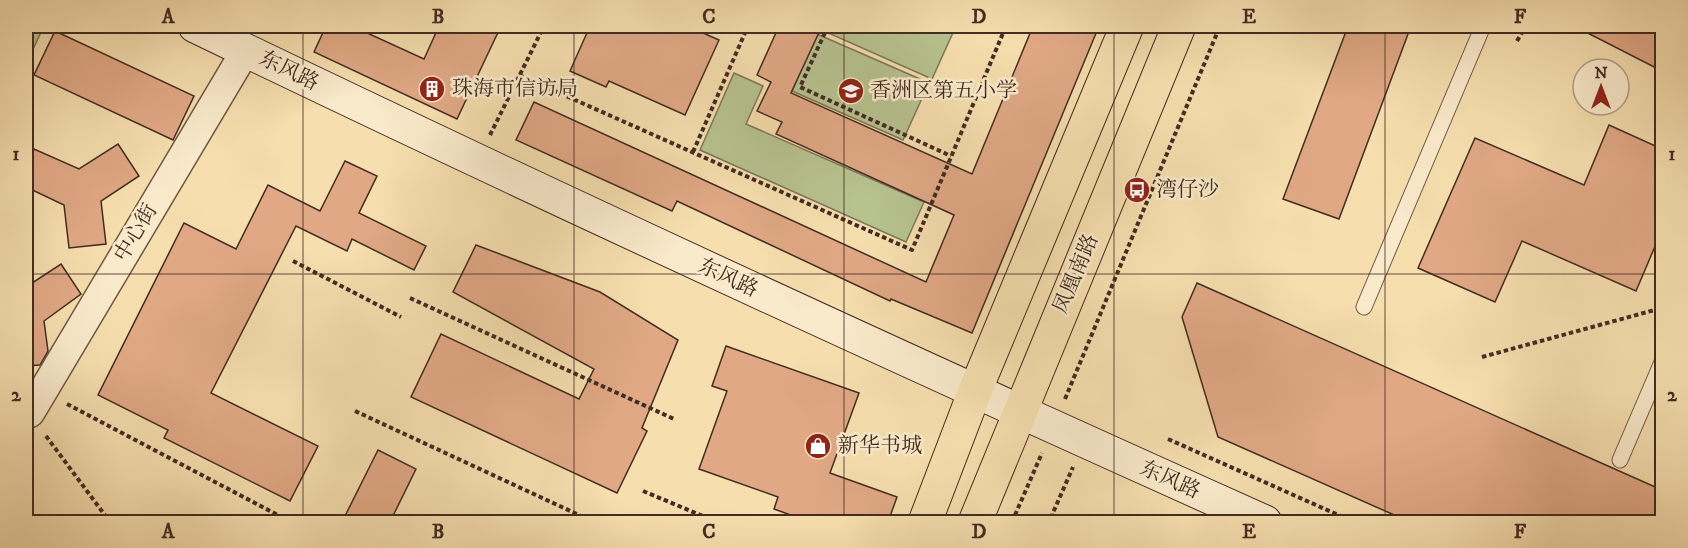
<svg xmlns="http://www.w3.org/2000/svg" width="1688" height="548" viewBox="0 0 1688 548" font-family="'IM FELL DW Pica','Noto Serif SC',serif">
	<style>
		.green { fill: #b7c28f; stroke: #7d7758; stroke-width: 1.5 }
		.building { fill: #e0a885; stroke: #432c21; stroke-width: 1.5 }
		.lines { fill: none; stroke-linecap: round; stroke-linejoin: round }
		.lane-casing { stroke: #705844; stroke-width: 17 }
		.street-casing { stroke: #705844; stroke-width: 31 }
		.secondary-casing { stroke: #432c21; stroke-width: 35 }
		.primary-casing { stroke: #432c21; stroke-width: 35 }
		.path { stroke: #432c21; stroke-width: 4; stroke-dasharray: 4.5 3; stroke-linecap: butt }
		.lane { stroke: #f9eacb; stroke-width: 15 }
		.street { stroke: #f9eacb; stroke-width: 28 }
		.secondary { stroke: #f9eacb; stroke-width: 33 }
		.primary { stroke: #f6deaf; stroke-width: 33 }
		.grid { fill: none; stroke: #432c21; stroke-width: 1.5; stroke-opacity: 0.55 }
		.labels { text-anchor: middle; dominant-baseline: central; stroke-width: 5; stroke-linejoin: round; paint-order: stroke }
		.street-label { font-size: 21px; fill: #432c21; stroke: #f9eacb }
		.poi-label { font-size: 21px; fill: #432c21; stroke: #f9eacb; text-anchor: start }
		.neatline { fill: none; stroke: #432c21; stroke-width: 2 }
		.grid-label { font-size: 20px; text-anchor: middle; font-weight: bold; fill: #432c21 }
	</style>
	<rect width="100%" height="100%" fill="#f6deaf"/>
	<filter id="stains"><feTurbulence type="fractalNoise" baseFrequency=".00333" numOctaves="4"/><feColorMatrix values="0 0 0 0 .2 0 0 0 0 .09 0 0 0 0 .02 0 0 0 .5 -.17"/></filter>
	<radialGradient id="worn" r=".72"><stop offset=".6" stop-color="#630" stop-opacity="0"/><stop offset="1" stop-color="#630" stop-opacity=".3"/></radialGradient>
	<g class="green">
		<path d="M26,26H44L26,64Z"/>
		<path d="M829,26H956L932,79L826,32Z"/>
		<path d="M817,34L929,83L903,140L792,91Z"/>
		<path d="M734,73L763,86L746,124L924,202L906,242L700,150Z"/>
	</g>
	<g class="building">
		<path d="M326,26H352L424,59L439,26H501L457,119L314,52Z"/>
		<path d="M590,26H687L719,40L685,115L609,81L606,87L570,71Z"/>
		<path d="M779,26H822L791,93L972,174L1033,26H1099L972,333L891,299L890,301L677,201L672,211L516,140L534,102L926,282L954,215L776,134L782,122L757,111L771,82L757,75Z"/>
		<path d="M1348,26H1411L1339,219L1283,199Z"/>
		<path d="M1574,26H1662V71Z"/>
		<path d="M55,31L194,96L173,140L34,75Z"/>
		<path d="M1609,125L1662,149V230L1636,291L1522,241L1495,302L1418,268L1475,138L1584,185Z"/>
		<path d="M118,144L139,176L101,201L106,244L69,248L64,205L26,187V168L34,149L79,169Z"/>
		<path d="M345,161L377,176L359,213L426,246L414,270L352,239L347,251L296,226L211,393L318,446L290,501L164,438L168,430L98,395L184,223L236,249L268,185L320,211Z"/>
		<path d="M476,245L600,292L678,340L642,428L647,431L617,493L411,397L441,334L579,399L594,369L453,292Z"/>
		<path d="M61,264L81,294L44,321L48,351L40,365L26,366V287Z"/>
		<path d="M1197,283L1662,490V522H1410L1218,437L1182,317Z"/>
		<path d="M726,346L859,393L830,473L897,497L888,522H810L774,509L778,497L699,469L727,391L712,386Z"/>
		<path d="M378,450L416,469L390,522H342Z"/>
	</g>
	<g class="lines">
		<g class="lane-casing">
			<g id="lane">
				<path d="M1364,307L1483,26"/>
				<path d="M1620,460L1662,362"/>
			</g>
		</g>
		<g class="street-casing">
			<path id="street" d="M26,415L30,413L246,50"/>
		</g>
		<g class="secondary-casing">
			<path id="secondary" d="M195,26C549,197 906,361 1265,522"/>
		</g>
		<g class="primary-casing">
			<g id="primary">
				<path d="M925,522L975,391L1127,26"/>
				<path d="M975,522L1179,26"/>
			</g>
		</g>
		<g class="path">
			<path d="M828,26L800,87L951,156"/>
			<path d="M1517,41L1526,26"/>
			<path d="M519,75L912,250L1006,26"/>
			<path d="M26,107L28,101"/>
			<path d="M490,135L544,26"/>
			<path d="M693,152L748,26"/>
			<path d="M293,261L401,317"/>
			<path d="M410,298L674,419"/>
			<path d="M1482,357L1662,308"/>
			<path d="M1065,399L1220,26"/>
			<path d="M67,404L291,522"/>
			<path d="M355,411L594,522"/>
			<path d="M46,436L110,522"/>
			<path d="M1168,439L1354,522"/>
			<path d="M643,491L717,522"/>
			<path d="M1012,522L1042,453"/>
			<path d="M1069,522L1052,515L1073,467"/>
		</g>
		<use href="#lane" class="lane"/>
		<use href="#street" class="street"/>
		<use href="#secondary" class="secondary"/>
		<use href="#primary" class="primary"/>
	</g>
	<path class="grid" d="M303,26V522M574,26V522M844,26V522M1114,26V522M1385,26V522M26,274H1662"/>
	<defs>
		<g id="building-disc" transform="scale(1.35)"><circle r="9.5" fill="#8f2418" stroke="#f9eacb"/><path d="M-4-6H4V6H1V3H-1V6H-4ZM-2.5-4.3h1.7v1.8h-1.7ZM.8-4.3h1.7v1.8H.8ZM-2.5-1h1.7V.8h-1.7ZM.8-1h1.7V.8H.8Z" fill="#fff"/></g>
		<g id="school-disc" transform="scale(1.35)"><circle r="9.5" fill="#8f2418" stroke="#f9eacb"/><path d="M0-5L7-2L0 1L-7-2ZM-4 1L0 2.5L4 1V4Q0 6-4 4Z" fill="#fff"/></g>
		<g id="bus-disc" transform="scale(1.35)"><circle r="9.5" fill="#8f2418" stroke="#f9eacb"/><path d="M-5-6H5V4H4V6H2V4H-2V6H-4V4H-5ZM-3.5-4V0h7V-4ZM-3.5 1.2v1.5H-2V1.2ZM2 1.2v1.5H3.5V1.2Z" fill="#fff"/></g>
		<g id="shop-disc" transform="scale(1.35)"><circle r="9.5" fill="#8f2418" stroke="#f9eacb"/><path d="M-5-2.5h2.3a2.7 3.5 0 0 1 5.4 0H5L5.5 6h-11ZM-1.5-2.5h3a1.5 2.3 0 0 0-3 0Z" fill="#fff"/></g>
	</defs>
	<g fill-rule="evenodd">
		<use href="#building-disc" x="432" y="89"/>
		<use href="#school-disc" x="851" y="91"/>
		<use href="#bus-disc" x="1137" y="190"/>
		<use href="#shop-disc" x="818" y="446"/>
	</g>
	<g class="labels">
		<g class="street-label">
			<text transform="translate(289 71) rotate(26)">东风路</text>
			<text transform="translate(136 233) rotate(-59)">中心街</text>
			<text transform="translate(1076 274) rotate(-67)">凤凰南路</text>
			<text transform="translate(728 278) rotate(25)">东风路</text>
			<text transform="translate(1170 480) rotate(24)">东风路</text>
		</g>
		<g class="poi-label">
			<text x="452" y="89">珠海市信访局</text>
			<text x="870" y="91">香洲区第五小学</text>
			<text x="1156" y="190">湾仔沙</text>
			<text x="838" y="446">新华书城</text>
		</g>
	</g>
	<rect width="1688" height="548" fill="none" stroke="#f6deaf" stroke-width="66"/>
	<g transform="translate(1601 87)"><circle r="28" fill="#f9eacb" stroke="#b09e87" stroke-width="1.5"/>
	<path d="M0-4.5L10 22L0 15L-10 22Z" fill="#8f2418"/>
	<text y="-9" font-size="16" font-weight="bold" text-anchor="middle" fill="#432c21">N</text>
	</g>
	<rect x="33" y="33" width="1622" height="482" class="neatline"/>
	<g class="grid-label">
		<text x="168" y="23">A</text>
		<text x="438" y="23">B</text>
		<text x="709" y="23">C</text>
		<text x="979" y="23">D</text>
		<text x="1249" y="23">E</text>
		<text x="1520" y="23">F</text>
		<text x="16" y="160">1</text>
		<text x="1672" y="160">1</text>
		<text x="16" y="401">2</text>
		<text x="1672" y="401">2</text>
		<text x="168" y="538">A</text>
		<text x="438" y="538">B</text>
		<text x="709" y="538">C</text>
		<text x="979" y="538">D</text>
		<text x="1249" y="538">E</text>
		<text x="1520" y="538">F</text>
	</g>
	<rect width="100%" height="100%" filter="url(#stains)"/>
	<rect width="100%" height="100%" fill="url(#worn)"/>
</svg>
